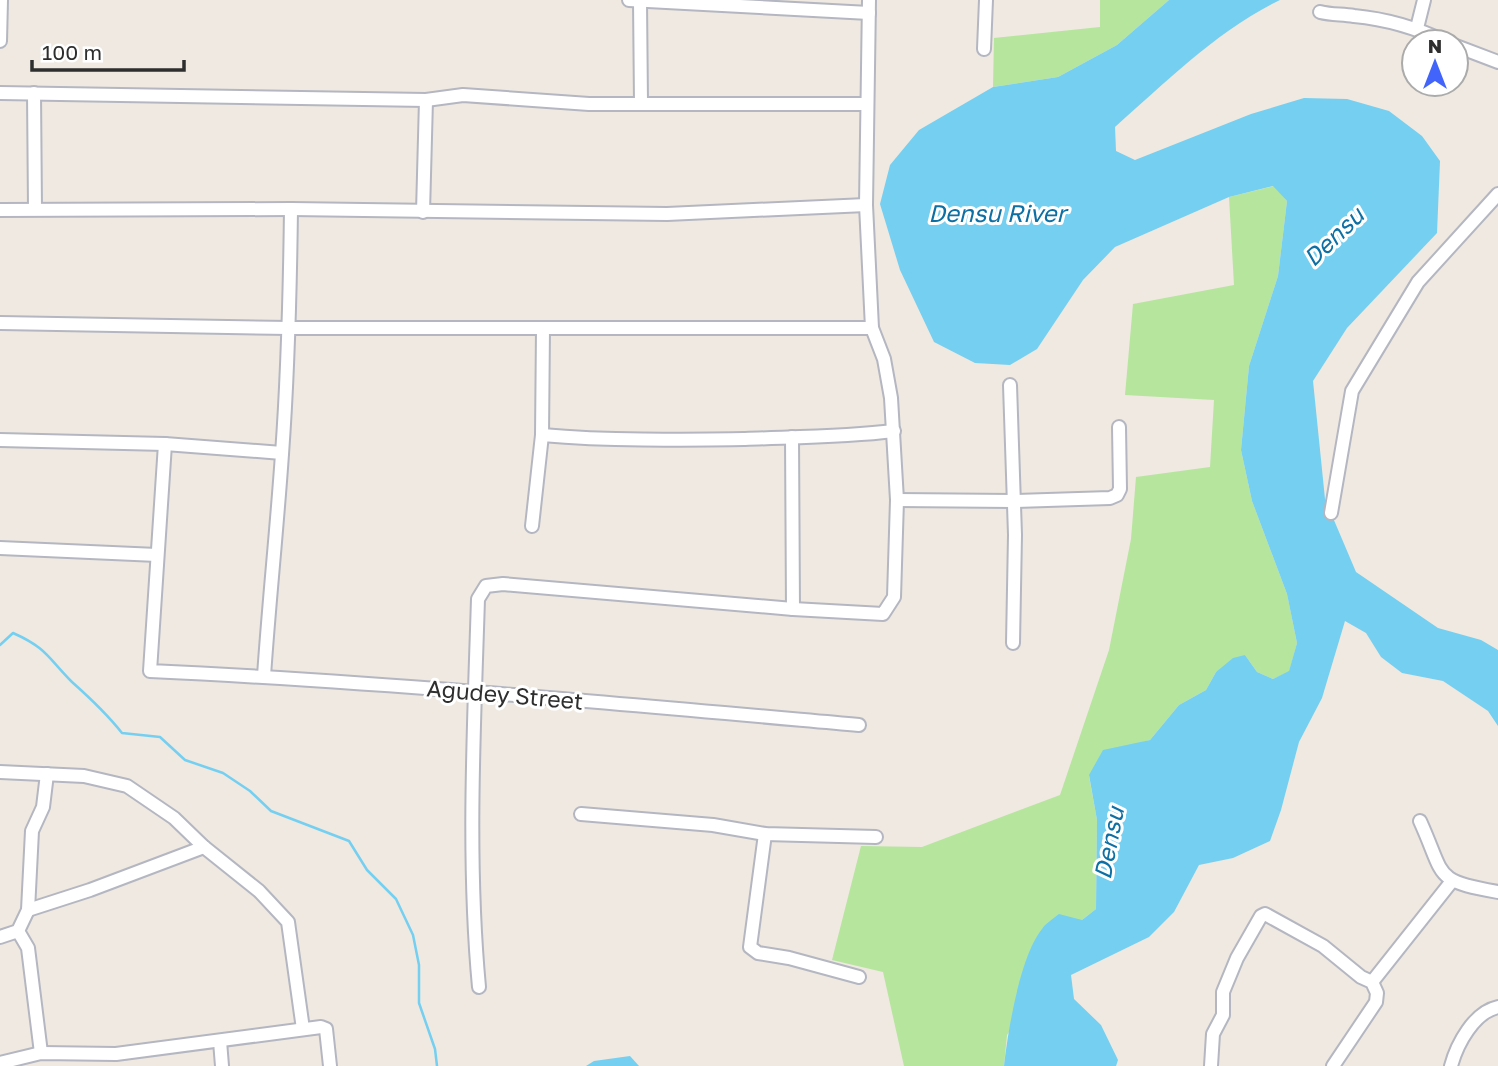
<svg xmlns="http://www.w3.org/2000/svg" width="1498" height="1066" viewBox="0 0 1498 1066" font-family="'Golos Text',sans-serif">
	<style>
		.green { fill: #b6e59e }
		.water { fill: #75cff0 }
		.lines { fill: none; stroke-linecap: round; stroke-linejoin: round }
		.stream { stroke: #75cff0; stroke-width: 2.5 }
		.street-casing { stroke: #b4b7c1; stroke-width: 16 }
		.street { stroke: #fff; stroke-width: 12 }
		.labels { text-anchor: middle; dominant-baseline: central; stroke-width: 6; stroke-linejoin: round; paint-order: stroke }
		.street-label { font-size: 23px; fill: #2e2e2e; stroke: #fff }
		.water-label { font-size: 24px; font-style: italic; fill: #0d6fa3; stroke: #fff }
	</style>
	<rect width="100%" height="100%" fill="#efe9e1"/>
	<g class="green">
		<path d="M1100,0H1169L1117,45L1058,77L993,87L994,38L1100,27Z"/>
		<path d="M1274,186L1287,201L1278,276L1249,366L1241,450L1252,501L1287,594L1297,643L1289,672L1273,679L1257,672L1245,655L1216,672L1206,690L1179,705L1150,740L1131,745L1089,776L1097,820L1096,909L1082,920L1007,1035L1004,1066H904L883,972L832,960L861,846L922,847L1060,795L1109,650L1131,539L1136,477L1210,467L1214,400L1125,395L1133,304L1234,285L1229,197Z"/>
	</g>
	<g class="water">
		<path d="M1169,0H1280C1218,30 1166,82 1115,127L1116,151L1135,160L1251,114L1304,98L1347,99L1389,111L1422,136L1440,161L1437,233L1347,328L1313,381L1325,499L1356,572L1438,628L1481,640L1498,650V726L1488,711L1443,681L1402,673L1381,657L1366,633L1345,621L1322,698L1299,742L1281,810L1270,841L1233,858L1199,865L1174,912L1149,937L1071,975L1074,999L1101,1025L1118,1060L1116,1066H1004C1008,1031 1020,956 1042,929C1046,923 1053,919 1059,914L1082,920L1096,909L1097,820L1089,775L1103,750L1150,740L1179,705L1206,690L1216,672L1233,658L1245,655L1257,672L1273,679L1289,671L1297,643L1287,594L1252,501L1241,450L1249,366L1278,276L1287,201L1273,186L1229,197L1115,247L1083,280L1037,349L1010,365L975,363L934,342L900,270L880,204L890,165L919,130L993,87L1058,77L1117,45Z"/>
		<path d="M630,1056L639,1066H586L594,1061Z"/>
	</g>
	<g class="lines">
		<path class="stream" d="M0,645L13,633C47,648 48,658 72,682C90,698 107,714 122,733L160,737L185,760L223,773L250,791L271,811L349,841L367,870L396,899L413,935L419,965V1003L435,1049L437,1066"/>
		<g class="street-casing">
			<g id="street">
				<path d="M629,0L869,13"/>
				<path d="M640,1L641,103"/>
				<path d="M1320,12C1332,15 1342,14 1354,16C1386,19 1417,28 1446,42"/>
				<path d="M1417,28L1424,0"/>
				<path d="M0,41L1,0"/>
				<path d="M1456,46L1498,62"/>
				<path d="M984,49L986,0"/>
				<path d="M0,93L426,100L463,95L589,104H866"/>
				<path d="M34,93L35,209"/>
				<path d="M0,210L291,209L667,214L866,205"/>
				<path d="M423,212L426,100"/>
				<path d="M0,323L289,328H872"/>
				<path d="M1010,385L1015,535L1013,643"/>
				<path d="M542,435C610,441 676,440 745,439C795,437 844,437 894,431"/>
				<path d="M792,437L793,609"/>
				<path d="M0,440L165,444L282,453"/>
				<path d="M165,444L150,671C387,682 623,704 859,725"/>
				<path d="M897,500L1013,501L1110,498L1117,495L1120,489L1119,427"/>
				<path d="M1331,513L1352,391L1418,282L1498,194"/>
				<path d="M532,526L542,435L543,329"/>
				<path d="M0,548L157,555"/>
				<path d="M264,676C269,602 277,528 282,454C288,372 290,291 291,209"/>
				<path d="M0,772L84,776L127,786L174,818L204,847L259,891L288,922L303,1029"/>
				<path d="M581,814L713,825L765,834L876,837"/>
				<path d="M1420,821C1446,878 1432,880 1498,892"/>
				<path d="M765,834L750,947L758,953L789,958L859,977"/>
				<path d="M28,910L90,890L204,847"/>
				<path d="M18,931L28,948L41,1053"/>
				<path d="M0,937L18,931L28,910L32,831L43,807L47,774"/>
				<path d="M1372,982L1452,881"/>
				<path d="M479,987C467,859 474,728 478,599L486,586L503,584L793,609L883,614L894,597L897,500L891,398L884,359L872,328L866,205L869,0"/>
				<path d="M220,1041L222,1066"/>
				<path d="M0,1063L41,1053L116,1054L321,1027L326,1029L330,1066"/>
				<path d="M1211,1066L1213,1034L1223,1015V992L1237,958L1261,916L1265,914L1323,946L1361,977L1372,982L1377,993L1376,1002L1333,1066"/>
				<path d="M1451,1066C1457,1044 1474,1012 1498,1007"/>
			</g>
		</g>
		<use href="#street" class="street"/>
	</g>
	<g class="labels">
		<g class="street-label">
			<text transform="translate(505 694) rotate(5)">Agudey Street</text>
		</g>
		<g class="water-label">
			<text x="997" y="212">Densu River</text>
			<text transform="translate(1333 236) rotate(-44)">Densu</text>
			<text transform="translate(1108 843) rotate(-79)">Densu</text>
		</g>
	</g>
	<g transform="translate(1435 63)"><circle r="33" fill="#ffffff" stroke="#ababab" stroke-width="2"/>
	<path d="M0-5L12 26L0 18L-12 26Z" fill="#4264fb"/>
	<text y="-10" font-size="19" font-weight="bold" text-anchor="middle" fill="#2e2e2e">N</text>
	</g>
	<path d="M32 60v10h152v-10" fill="none" stroke="#2e2e2e" stroke-width="3.5"/>
	<text x="42" y="60" font-size="21" fill="#2e2e2e" stroke="#ffffff" stroke-width="5" paint-order="stroke">100 m</text>
</svg>
